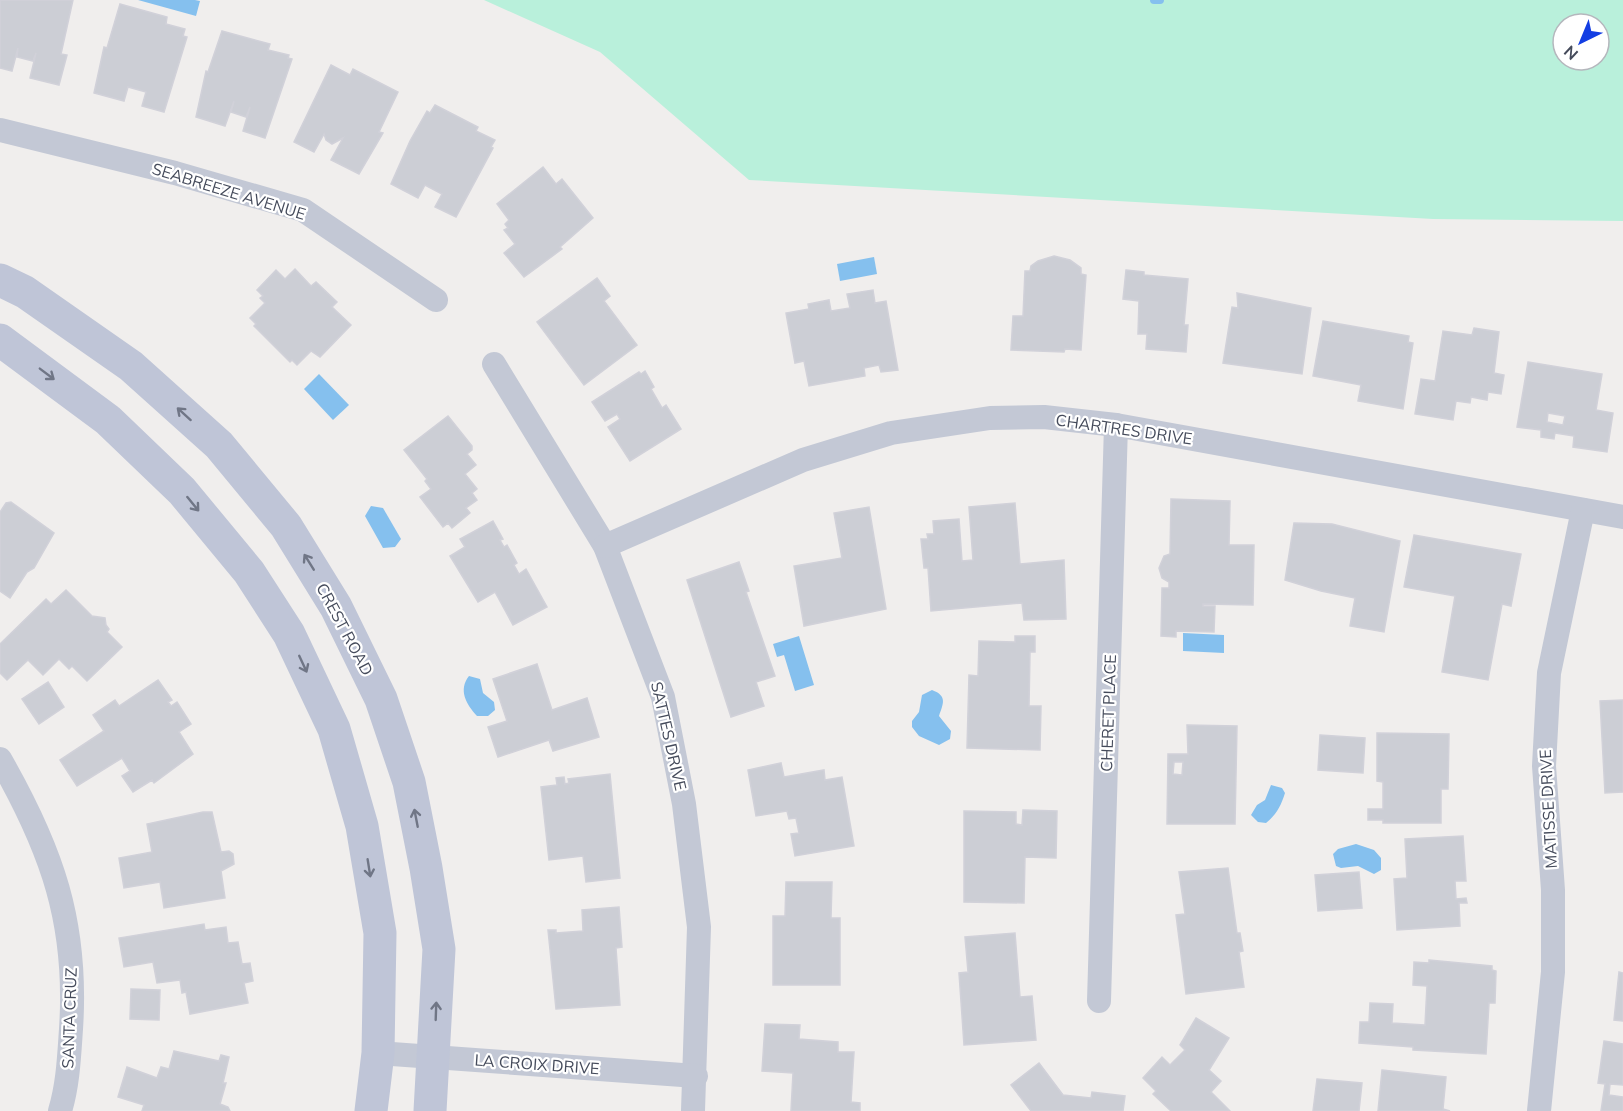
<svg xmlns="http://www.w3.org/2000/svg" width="1623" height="1111" viewBox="0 0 1623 1111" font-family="Mulish,sans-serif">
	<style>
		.green { fill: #b9f0db; fill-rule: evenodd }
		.water { fill: #85c0ee }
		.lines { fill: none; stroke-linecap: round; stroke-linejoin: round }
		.stream { stroke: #85c0ee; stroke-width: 8 }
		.building { fill: #ccced5; stroke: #d1d1d9; stroke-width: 1.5; fill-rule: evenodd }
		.minor { stroke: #c3c8d5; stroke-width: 24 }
		.secondary { stroke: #bfc5d7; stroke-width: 33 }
		.oneway { stroke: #707686 }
		.labels { text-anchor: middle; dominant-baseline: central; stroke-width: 4.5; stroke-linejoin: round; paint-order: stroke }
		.street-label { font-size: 16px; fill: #454b5b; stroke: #fff }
	</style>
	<rect width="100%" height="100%" fill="#f0eeed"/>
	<path class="green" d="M484,0H1623V221L1433,219L749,180L600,52ZM1563,24H1599V60H1563Z"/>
	<g class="water">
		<path d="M138,0H195L200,1L196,16Z"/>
		<path d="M874,257L877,274L840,281L837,264Z"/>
		<path d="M319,374L349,405L333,420L304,389Z"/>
		<path d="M371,506L383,508L401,539L395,547L383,548L365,516Z"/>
		<path d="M1183,633L1224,635V653L1183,651Z"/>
		<path d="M799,636L814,685L795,691L784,655L777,657L773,644Z"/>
		<path d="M469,676L480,679L483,693L494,702L495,710L488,716H477C466,704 458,690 469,676Z"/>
		<path d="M932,690C948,696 943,704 939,716L951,731L950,739L939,745L919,736L912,727V721L919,712L922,695Z"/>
		<path d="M1271,785L1282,788L1285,793C1281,806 1276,815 1266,823L1258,822L1251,815L1257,805L1265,800Z"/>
		<path d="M1356,844L1374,850L1381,858V870L1374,874L1358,866L1341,868L1336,866L1333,854L1338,849Z"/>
	</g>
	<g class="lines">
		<path class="stream" d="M1154,0H1160"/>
	</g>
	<g class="building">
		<path d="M0,0H73L61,54L67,55L59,85L30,78L36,53L33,61L17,57L18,48L12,71L0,68Z"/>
		<path d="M120,4L167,17L166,24L185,29L183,36L187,37L164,112L142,106L146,92L128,87L124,101L94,93L104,47L107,48Z"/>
		<path d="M222,31L270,44L268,50L289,55L288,58L292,59L265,138L243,131L250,107L246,117L231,112L234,101L225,126L196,117L206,71L208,72Z"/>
		<path d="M331,65L350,75L353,69L398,92L379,132L383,133L359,174L331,160L343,138L332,144L326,140L324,134L314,152L294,142Z"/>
		<path d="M435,105L478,127L476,131L495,140L491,147L493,148L456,217L435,207L442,194L425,185L418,198L391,184L410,141L427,111L430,113Z"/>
		<path d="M543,167L556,184L562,179L593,218L560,247L562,249L524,277L504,253L515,244L504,230L508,228L505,224L509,220L497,204Z"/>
		<path d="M1054,256L1070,260L1081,268V274L1086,275L1081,350L1065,349L1064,352L1011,350L1013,316H1023L1025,271H1030L1031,266L1038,261Z"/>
		<path d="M295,269L311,286L316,282L337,302L332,307L351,325L320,357L311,351L297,365L292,360L290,362L254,326L256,324L250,318L265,303L260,298L263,296L257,290L276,270L285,279Z"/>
		<path d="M1126,270L1144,272V275L1188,279L1184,325H1188L1186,352L1146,349L1147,334H1138L1139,301L1123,299Z"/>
		<path d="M597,278L610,296L604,301L637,345L584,385L537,322Z"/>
		<path d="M873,290L875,303L886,301L898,370L881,372L879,365L864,368L865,376L809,386L804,361L795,363L786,313L809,309L808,304L829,300L831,311L850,308L847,294Z"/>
		<path d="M1237,293L1311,308L1302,374L1223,363L1232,307L1238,308Z"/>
		<path d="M1323,321L1409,336L1408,342L1413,343L1403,409L1358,401L1361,385L1313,376Z"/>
		<path d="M1474,328L1499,332L1494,373L1504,375L1501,394L1488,392L1487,400L1471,397L1470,403L1456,401L1453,420L1415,414L1421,379L1435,381L1443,331L1472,335Z"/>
		<path d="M1528,362L1602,374L1596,410L1613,413L1607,452L1573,447L1574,436L1555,433L1554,439L1541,437V430L1517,427ZM1548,413L1565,416L1563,425L1547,422Z"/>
		<path d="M645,371L654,387L651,389L662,408L666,405L681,429L630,461L608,427L620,419L617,414L605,421L592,402L639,372L641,374Z"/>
		<path d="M448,416L472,446V450L467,454L476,465L465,474L477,489L472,493L477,500L466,508L470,513L452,528L448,523L443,527L420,497L431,489L425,481L427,479L404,450Z"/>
		<path d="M1171,499L1230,501L1229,545H1254L1253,605L1203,604V606H1215L1214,632L1176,631V637L1161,636L1162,588H1169V582L1162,578L1159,568L1164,556L1170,554Z"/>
		<path d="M11,502L54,533L34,568L27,572L10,598L0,591V512L6,503Z"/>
		<path d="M1015,503L1020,564L1064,560L1066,619L1024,620L1022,603L931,611L928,568H924L921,539H928L927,534H934L933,521L959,519L962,561L973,560L969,507Z"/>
		<path d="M869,507L886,609L804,626L794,566L842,558L834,513Z"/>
		<path d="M493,521L503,539L500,540L504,547L507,545L517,563L514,565L519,574L526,569L547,607L513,625L495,592L478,602L450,556L465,547L460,539Z"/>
		<path d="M1294,523L1332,524L1400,541L1384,632L1350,626L1355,598L1321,591L1285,580Z"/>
		<path d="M1414,535L1521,554L1511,606L1502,604L1488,680L1442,672L1455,596L1404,587Z"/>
		<path d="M739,562L749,591L746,592L775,676L756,682L764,706L731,717L687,580Z"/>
		<path d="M66,590L92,616L105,618L106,625L109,629L107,632L122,647L87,681L72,666L69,669L59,659L43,675L28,660L7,680L0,673V644L46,599L51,604Z"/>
		<path d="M1015,636H1035V652H1030L1029,706H1041L1040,750L967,748L969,675L978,676L979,641L1015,642Z"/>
		<path d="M537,664L552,710L587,698L599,737L553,751L549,740L498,757L488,727L507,721L493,679Z"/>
		<path d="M158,680L172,700L168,702L171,706L177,702L191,724L179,732L193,754L154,783L152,780L133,792L122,776L130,771L122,758L77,786L60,760L104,731L93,715L115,700L119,706Z"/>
		<path d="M48,682L64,707L39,724L22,699Z"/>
		<path d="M1623,700V792L1605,793L1600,701Z"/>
		<path d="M1187,725L1237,726L1235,824H1167L1168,754H1188ZM1174,762H1183L1182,775L1173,774Z"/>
		<path d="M1377,733L1449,734L1448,789H1441V823H1383V820H1368V809H1383V782L1377,781Z"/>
		<path d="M1320,735L1365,738L1363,773L1318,770Z"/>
		<path d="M781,763L784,777L824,770L825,780L842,777L854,846L795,856L791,834L799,833L796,818L789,819L787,811L756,816L748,770Z"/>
		<path d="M610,774L620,878L586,882L583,856L549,860L541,787L557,785L556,778L564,777L565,784L569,783L568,779Z"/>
		<path d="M1023,810L1057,811L1056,858L1025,857L1024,903L964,902V811L1016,812V824L1022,825Z"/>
		<path d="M203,812H212L221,852L229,851L233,854L234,864L221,871L225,898L164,908L160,882L124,888L119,858L152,852L147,824Z"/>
		<path d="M1463,836L1466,881H1455L1456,899L1466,898L1467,903H1459L1460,926L1397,930L1394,879L1407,878L1405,839Z"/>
		<path d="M1228,868L1237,933H1240L1243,951L1239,952L1244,987L1186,994L1176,915L1185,914L1179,872Z"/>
		<path d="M1359,872L1362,908L1318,911L1315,875Z"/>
		<path d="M786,882H832L831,918H840V985H773V916H785Z"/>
		<path d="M619,907L622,947L616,948L620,1005L556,1009L548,930H556V933L583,931L582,910Z"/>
		<path d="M204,924L205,930L226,927L228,943L238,942L242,964L250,963L253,981L244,983L248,1003L190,1014L186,992L182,993L180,980L157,983L153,962L124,967L119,938Z"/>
		<path d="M1015,933L1020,997L1032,996L1036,1040L964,1045L959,973L968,972L965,937Z"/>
		<path d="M1429,960L1492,966V970L1496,971L1495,1003H1489L1486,1054L1413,1050V1047L1359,1043L1360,1022H1369L1370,1003L1393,1004L1392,1023L1425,1025L1427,986L1413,985L1414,962L1429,963Z"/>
		<path d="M1619,972L1623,973V1021L1614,1020Z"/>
		<path d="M131,989L160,990L159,1020L130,1019Z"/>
		<path d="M1196,1018L1229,1038L1209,1070L1221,1081L1211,1092L1230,1111H1171L1153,1094L1156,1091L1143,1078L1162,1057L1170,1065L1185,1050L1180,1045Z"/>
		<path d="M765,1024L800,1025L799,1039L838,1042V1052H854L851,1102L860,1103V1111H791L793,1073L762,1071Z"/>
		<path d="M1604,1041L1623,1044V1085L1610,1084L1609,1095L1623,1097V1111H1601L1605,1084L1598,1083Z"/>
		<path d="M174,1051L219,1061L221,1055L229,1057L223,1083H226L220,1104L228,1107L230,1111H142L144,1105L118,1097L127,1067L157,1078L161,1067L169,1069Z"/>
		<path d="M1039,1063L1063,1095L1091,1098L1092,1092L1125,1096L1123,1111H1031L1011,1085Z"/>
		<path d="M1382,1070L1446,1077L1443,1109L1450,1111H1378Z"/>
		<path d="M1317,1079L1362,1083L1359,1111H1313Z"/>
	</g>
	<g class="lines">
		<g class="minor">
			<path d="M0,130L175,173L303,210L436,300"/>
			<path d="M494,364L605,546L663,697L684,804L699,927L693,1111"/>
			<path d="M605,546L803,460L891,433L990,418L1044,417L1116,425L1623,517"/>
			<path d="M0,759C52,850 78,923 71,1029C69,1058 68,1084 60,1111"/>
			<path d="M1099,1001L1116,425"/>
			<path d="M378,1053L696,1076"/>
			<path d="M1539,1111L1553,972V890L1544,766L1549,673L1583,510"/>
		</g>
		<g class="secondary">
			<path d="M0,280L25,292L131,366L219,445L286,526L336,607L381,699L409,782L426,868L439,949L430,1111"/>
			<path d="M0,340L108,420L182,491L249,572L289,634L334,729L362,826L380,933L378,1053L371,1111"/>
		</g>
	</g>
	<defs><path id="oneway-shaft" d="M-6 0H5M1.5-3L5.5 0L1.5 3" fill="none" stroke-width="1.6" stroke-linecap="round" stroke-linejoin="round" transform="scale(1.5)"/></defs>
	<g class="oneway">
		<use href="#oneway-shaft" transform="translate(47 374) rotate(37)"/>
		<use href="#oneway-shaft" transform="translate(184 414) rotate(-138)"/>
		<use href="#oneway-shaft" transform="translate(193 504) rotate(51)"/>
		<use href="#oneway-shaft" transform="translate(309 562) rotate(-122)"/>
		<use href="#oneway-shaft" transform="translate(303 664) rotate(65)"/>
		<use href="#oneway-shaft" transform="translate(416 818) rotate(-101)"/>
		<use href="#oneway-shaft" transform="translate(369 868) rotate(81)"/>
		<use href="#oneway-shaft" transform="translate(436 1011) rotate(-88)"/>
	</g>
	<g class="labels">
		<g class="street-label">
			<text transform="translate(229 191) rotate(17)">SEABREEZE AVENUE</text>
			<text transform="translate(1124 429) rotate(8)">CHARTRES DRIVE</text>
			<text transform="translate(345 629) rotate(62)">CREST ROAD</text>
			<text transform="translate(1108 713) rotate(-88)">CHERET PLACE</text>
			<text transform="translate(669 736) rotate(77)">SATTES DRIVE</text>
			<text transform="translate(1548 809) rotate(-93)">MATISSE DRIVE</text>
			<text transform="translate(69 1018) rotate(-88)">SANTA CRUZ</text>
			<text transform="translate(537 1064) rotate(4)">LA CROIX DRIVE</text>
		</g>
	</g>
	<g transform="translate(1581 42) rotate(223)"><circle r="28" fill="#ffffff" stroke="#b5b7bd" stroke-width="1.5"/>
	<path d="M0-4.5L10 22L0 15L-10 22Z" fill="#133ee3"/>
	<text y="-9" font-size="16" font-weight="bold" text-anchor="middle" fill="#454b5b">N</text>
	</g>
</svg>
